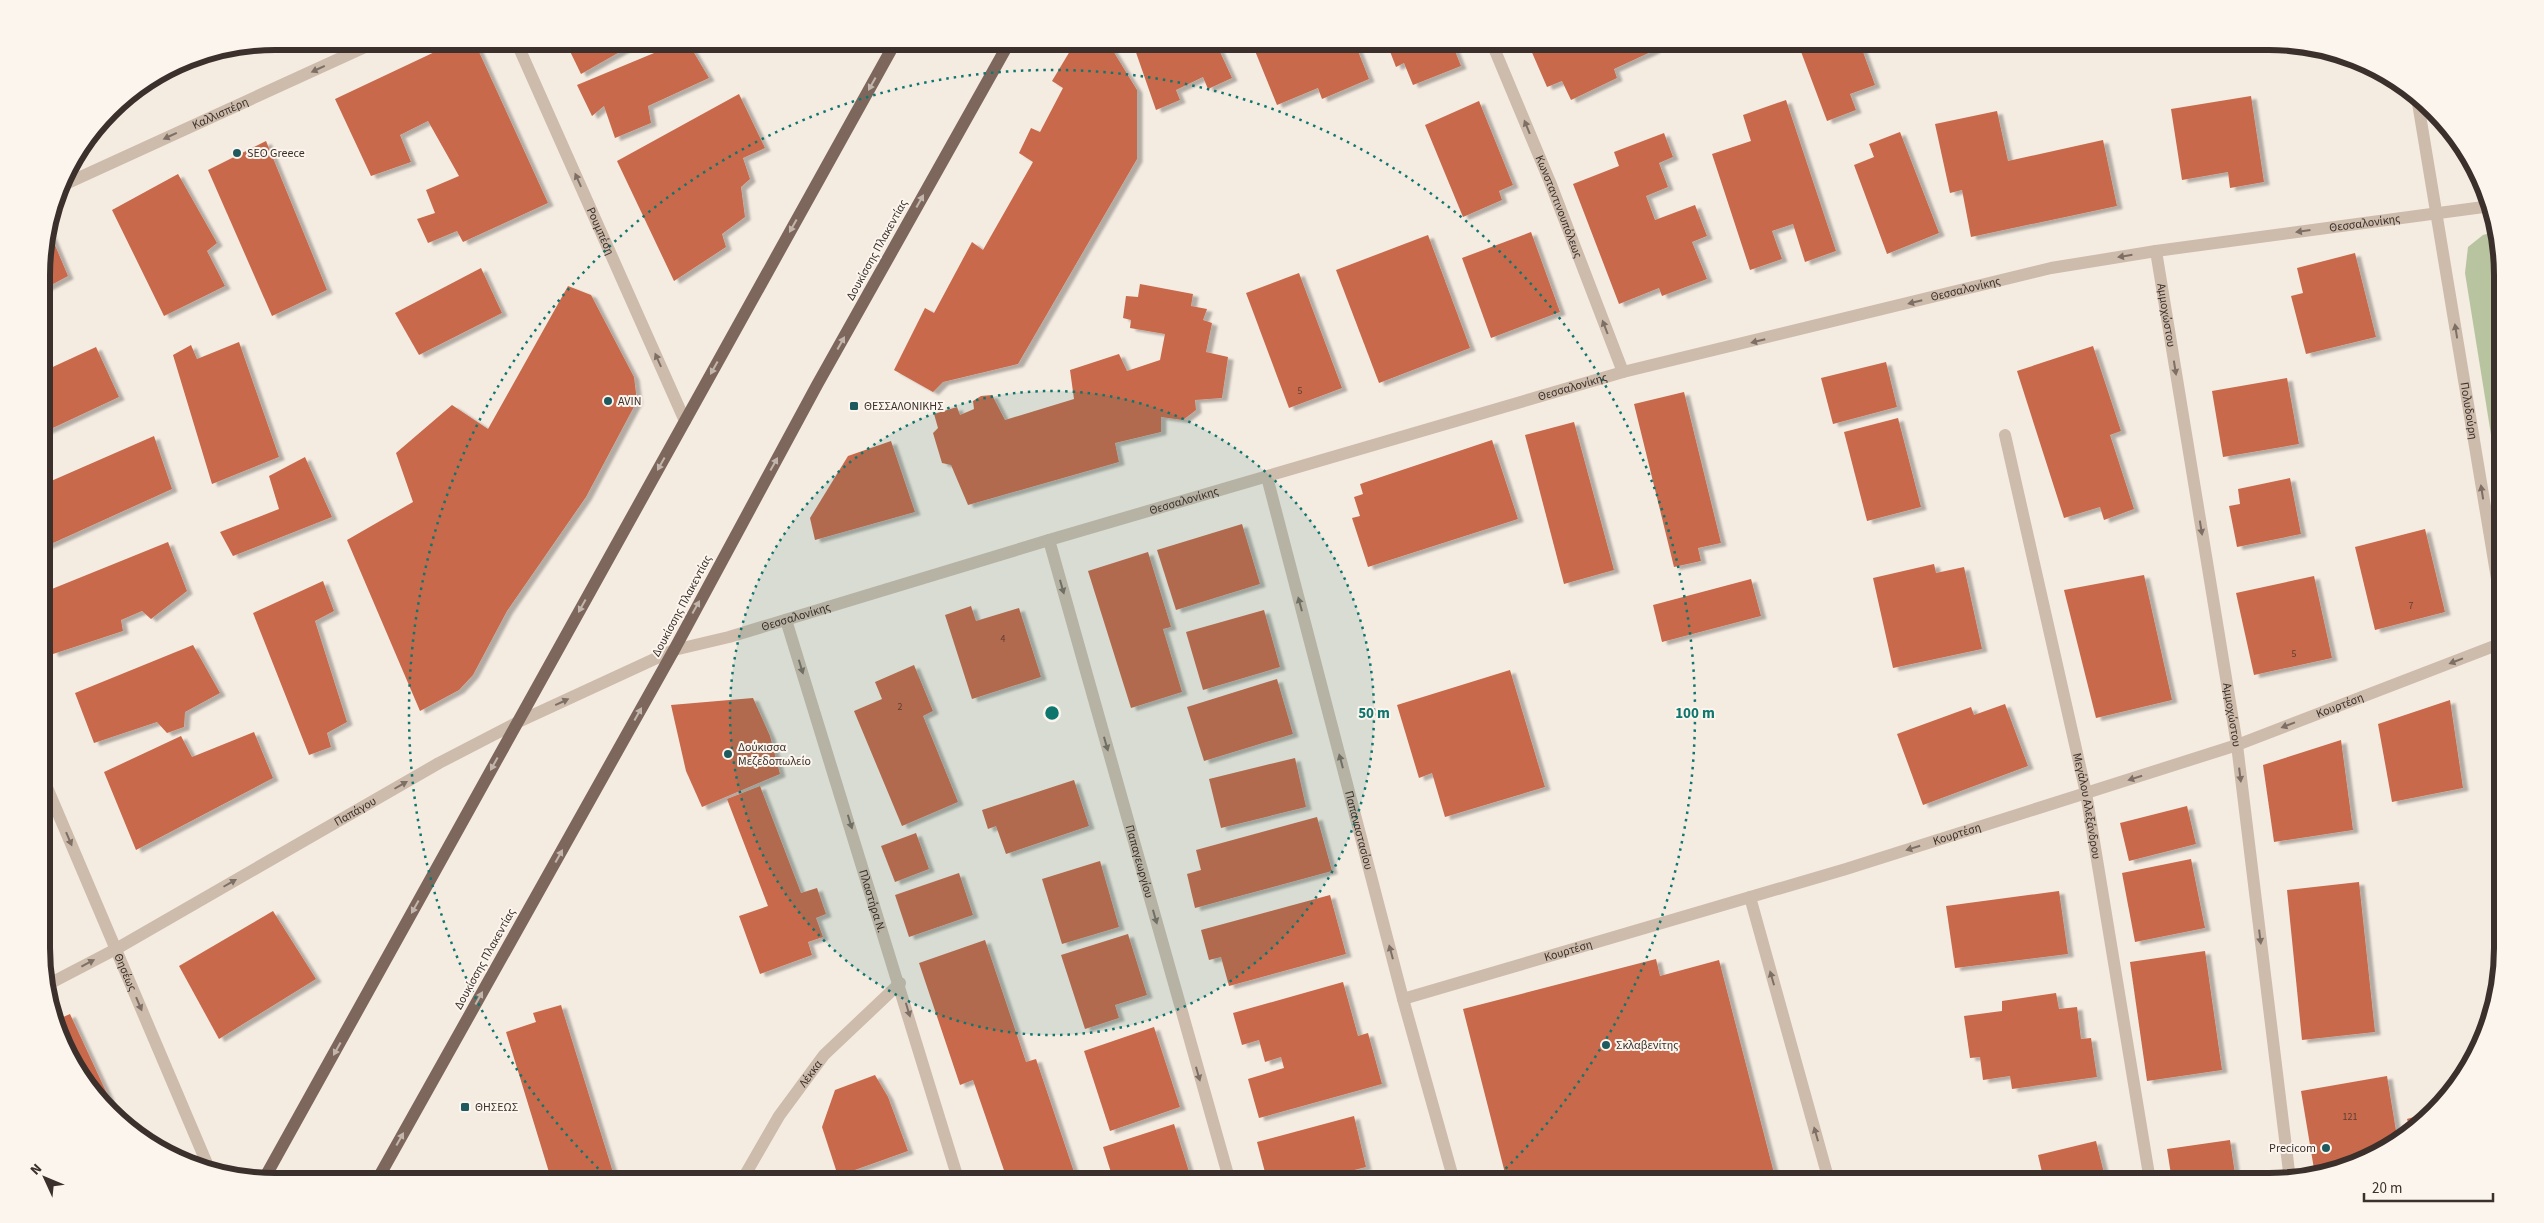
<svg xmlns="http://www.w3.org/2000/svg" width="2544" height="1223" viewBox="0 0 2544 1223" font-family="'Source Sans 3',sans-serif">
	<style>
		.green { fill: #b8c4a0 }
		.building { fill: #c8694b; filter: url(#shadow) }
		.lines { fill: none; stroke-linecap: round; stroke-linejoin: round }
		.minor { stroke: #cdbbac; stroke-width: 12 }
		.major { stroke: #7d675c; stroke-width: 12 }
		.oneway { fill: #7d6f65 }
		.oneway2 { fill: #c2b5ac }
		.ring { fill: none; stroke: #0f766e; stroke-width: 2.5; stroke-dasharray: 2.5 5 }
		.poi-dot { fill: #1f5a5e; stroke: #fbf5ee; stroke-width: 2 }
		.labels { text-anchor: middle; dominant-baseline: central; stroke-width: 4; stroke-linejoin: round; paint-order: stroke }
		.number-label { font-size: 10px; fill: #5e3e33 }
		.street-label { font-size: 12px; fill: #3b302b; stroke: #fbf5ee }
		.poi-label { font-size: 12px; fill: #3b302b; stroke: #fbf5ee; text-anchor: start }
		.rim { fill: none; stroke: #3b302b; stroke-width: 6 }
		.centre { fill: #0f766e; stroke: #fbf5ee; stroke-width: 2.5 }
		.ring-label { font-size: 15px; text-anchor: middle; font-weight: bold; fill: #0f766e; stroke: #fbf5ee; stroke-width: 4; stroke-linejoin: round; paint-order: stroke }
	</style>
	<defs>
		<filter id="shadow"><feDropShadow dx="5.5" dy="3" stdDeviation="1" flood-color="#0004"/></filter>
	</defs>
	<rect width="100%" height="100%" fill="#f4ebe1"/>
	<path class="green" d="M2497,231L2501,244L2502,503L2465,273L2468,247L2483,235Z"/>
	<g class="building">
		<path d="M458,41H474L548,203L463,242L457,231L428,243L417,219L435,213L426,190L459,176L428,121L400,135L411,162L371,176L335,99Z"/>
		<path d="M565,41H639L581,74Z"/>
		<path d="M683,41H687L709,78L648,106L651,123L615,138L604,106L592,116L577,85Z"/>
		<path d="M1076,41H1107L1137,90V159L1018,364L943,382L933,392L894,370L925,308L934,313L972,242L983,250L1033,162L1019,153L1031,128L1040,132L1063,88L1052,81Z"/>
		<path d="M1132,41H1215L1232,78L1208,89L1203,77L1176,90L1180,100L1156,110Z"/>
		<path d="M1251,41H1354L1369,79L1322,99L1318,88L1277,105Z"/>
		<path d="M1386,41H1451L1461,66L1413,85L1404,63L1396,67Z"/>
		<path d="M1527,41H1651L1655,50L1614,69L1617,78L1571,100L1562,81L1547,87Z"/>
		<path d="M1797,41H1859L1875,85L1850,94L1856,110L1827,121Z"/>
		<path d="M739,94L765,148L743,158L750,179L741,187L745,217L722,234L726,247L674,281L617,161Z"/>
		<path d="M2251,96L2264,182L2230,188L2228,172L2182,180L2171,109Z"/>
		<path d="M1786,100L1836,251L1805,262L1793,224L1772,231L1782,259L1750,270L1712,154L1751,141L1743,115Z"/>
		<path d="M1479,101L1513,185L1499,191L1502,200L1463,217L1425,125Z"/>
		<path d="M1997,111L2008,161L2103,140L2117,206L1971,237L1962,190L1950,193L1935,124Z"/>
		<path d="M1900,132L1939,233L1887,254L1854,165L1874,157L1869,144Z"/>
		<path d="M1664,133L1673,157L1659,163L1668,187L1646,196L1655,220L1695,205L1707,236L1692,242L1707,279L1662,296L1659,288L1619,304L1573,184L1619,166L1614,152Z"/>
		<path d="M266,141L327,290L272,316L208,170Z"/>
		<path d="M178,174L217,243L207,251L225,286L164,316L112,210Z"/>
		<path d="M49,231L68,276L42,290V259Z"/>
		<path d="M1531,232L1560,312L1491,338L1462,258Z"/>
		<path d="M1428,235L1470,348L1379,383L1336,270Z"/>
		<path d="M2355,253L2376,337L2306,354L2291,296L2303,293L2297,268Z"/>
		<path d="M481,268L502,313L419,355L395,313Z"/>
		<path d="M1299,273L1342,388L1289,408L1246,293Z"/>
		<path d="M1140,284L1193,294L1191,306L1207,309L1203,320L1212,323L1206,352L1228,357L1222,398L1195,400L1196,410L1183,420L1161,417V432L1115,443L1119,462L968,505L951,465L942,463L933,433L938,428L934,414L957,407L960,415L974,409L973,401L981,396L992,395L1005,420L1074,399L1070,370L1119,354L1127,371L1160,360L1165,334L1130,328L1131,320L1123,318L1126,296L1138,297Z"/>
		<path d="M568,286L591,295L634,377L637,401L586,497L507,611L473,675L459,690L420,711L347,540L413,502L396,453L452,405L488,429Z"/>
		<path d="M239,342L279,457L212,484L173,355L191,345L197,359Z"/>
		<path d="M2093,346L2121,431L2110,435L2134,509L2104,520L2100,507L2064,518L2017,371Z"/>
		<path d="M96,347L119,397L42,433V368L44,371Z"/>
		<path d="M1886,362L1897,407L1833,424L1821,378Z"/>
		<path d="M2287,378L2299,444L2223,457L2212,391Z"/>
		<path d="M1684,392L1721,543L1698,548L1701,561L1674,567L1634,404Z"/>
		<path d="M1898,418L1921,507L1867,521L1844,432Z"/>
		<path d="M1574,422L1614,570L1564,584L1525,435Z"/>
		<path d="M154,436L172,489L42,548V485Z"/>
		<path d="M1492,440L1518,519L1368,567L1352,518L1360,516L1354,497L1363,494L1360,484Z"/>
		<path d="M891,441L915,512L815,540L810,518L848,456Z"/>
		<path d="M305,457L332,517L233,556L220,532L279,509L269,476Z"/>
		<path d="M2290,478L2301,534L2237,547L2229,506L2240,504L2238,489Z"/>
		<path d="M1242,524L1260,584L1176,610L1157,550Z"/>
		<path d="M2425,529L2445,612L2375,630L2355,547Z"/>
		<path d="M168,542L187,591L151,619L142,611L121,620L123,631L53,654L45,630H43L42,593Z"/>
		<path d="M1148,552L1171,627L1163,629L1182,692L1131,708L1088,571Z"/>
		<path d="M1934,564L1936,573L1964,567L1982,649L1893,668L1873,578Z"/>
		<path d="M2144,575L2172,700L2096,718L2064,590Z"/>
		<path d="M2314,576L2332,658L2254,675L2236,593Z"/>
		<path d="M1751,579L1761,616L1662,642L1653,605Z"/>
		<path d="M323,581L334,611L315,621L347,722L327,733L331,747L309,755L253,613Z"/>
		<path d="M971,606L976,621L1019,608L1041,677L972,699L945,615Z"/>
		<path d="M1264,610L1280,667L1203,690L1186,632Z"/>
		<path d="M193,645L220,693L185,712L184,727L167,733L157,722L94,743L75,693Z"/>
		<path d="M914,665L933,711L923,716L958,802L902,826L854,711L882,699L875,682Z"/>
		<path d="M1510,670L1545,787L1445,817L1432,773L1419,778L1397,705Z"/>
		<path d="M1277,679L1293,734L1204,761L1187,707Z"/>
		<path d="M753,698L770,736L780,774L702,807L686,771L671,705Z"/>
		<path d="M2450,700L2463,788L2392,802L2378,724Z"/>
		<path d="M2005,704L2028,766L1923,805L1897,734L1971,707L1974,715Z"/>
		<path d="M254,732L273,778L136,850L104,772L181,736L192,757Z"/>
		<path d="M2341,740L2353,830L2274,842L2263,765Z"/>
		<path d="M1295,758L1306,807L1221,828L1209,779Z"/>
		<path d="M1074,780L1089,826L1006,854L996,826L988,829L982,810Z"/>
		<path d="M760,786L801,893L817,888L826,914L816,918L823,937L808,942L812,955L760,974L739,916L768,906L727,799Z"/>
		<path d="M2187,806L2196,844L2129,861L2120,823Z"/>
		<path d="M1317,817L1332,871L1195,908L1187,874L1201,870L1196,850Z"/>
		<path d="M916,833L929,869L895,882L881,846Z"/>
		<path d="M2191,859L2205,928L2135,942L2122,873Z"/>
		<path d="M1100,861L1119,927L1062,944L1042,879Z"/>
		<path d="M959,873L973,915L909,937L895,895Z"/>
		<path d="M2359,882L2375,1032L2302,1040L2287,890Z"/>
		<path d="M2059,891L2068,954L1955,968L1946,906Z"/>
		<path d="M1330,895L1346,954L1229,986L1221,957L1209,960L1201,930Z"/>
		<path d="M273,911L316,979L219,1039L179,966Z"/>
		<path d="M1128,934L1147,995L1115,1005L1119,1018L1085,1029L1061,955Z"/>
		<path d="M985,940L1026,1062L1036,1059L1076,1178L1065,1182H1008L973,1080L960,1085L919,963Z"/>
		<path d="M2205,951L2222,1070L2147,1081L2130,962Z"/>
		<path d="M1656,959L1660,976L1719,960L1776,1181H1507L1463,1009Z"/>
		<path d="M1343,982L1358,1036L1368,1033L1382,1084L1259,1118L1248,1079L1284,1068L1281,1057L1265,1062L1259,1040L1242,1045L1233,1013Z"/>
		<path d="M2056,993L2059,1009L2077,1007L2081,1039L2091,1038L2097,1077L2012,1089L2010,1076L1983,1080L1980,1057L1970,1058L1964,1016L2002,1011V1001Z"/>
		<path d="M561,1005L616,1182H552L506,1032L536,1022L533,1013Z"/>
		<path d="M70,1014L109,1098L102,1101L89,1090L59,1038L54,1021Z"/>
		<path d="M1154,1027L1180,1107L1110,1131L1084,1051Z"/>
		<path d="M875,1075L888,1097L908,1151L838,1176L822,1127L835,1090Z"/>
		<path d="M2387,1076L2398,1143L2344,1169L2315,1175L2301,1091Z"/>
		<path d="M2434,1111L2411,1132L2407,1119Z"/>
		<path d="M1354,1116L1366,1167L1312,1181L1276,1182L1274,1173L1266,1176L1257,1142Z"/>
		<path d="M1174,1124L1190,1175L1169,1182H1114L1103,1147Z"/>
		<path d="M2230,1140L2236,1181H2172L2167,1149Z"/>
		<path d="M2096,1141L2106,1181H2044L2038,1155Z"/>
		<path d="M1389,1174L1391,1181H1366Z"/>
	</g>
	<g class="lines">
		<g class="minor">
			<path id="s1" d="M516,41L685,421"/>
			<path id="s2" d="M1491,41L1550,182L1623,372"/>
			<path id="s3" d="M2418,103L2502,609"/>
			<path id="s4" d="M61,186L378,41"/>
			<path id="s5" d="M2156,251L2237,745L2290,1180"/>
			<path id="s6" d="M2005,435L2086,793L2150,1181"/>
			<path id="s7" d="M1267,477L1403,999L1454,1181"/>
			<path id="s8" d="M1049,540L1230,1182"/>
			<path id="s9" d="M786,620L959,1182"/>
			<path id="s10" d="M43,778L208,1166"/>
			<path d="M1750,897L1829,1181"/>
			<path id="s11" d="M45,986L116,949L439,763L518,722L674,650L729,637L1049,540L1623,372L2051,268L2156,251L2491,206"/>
			<path id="s12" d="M1403,999L1846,869L2086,793L2237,745L2502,643"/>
			<path id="s13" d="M741,1182L779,1116L824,1055L900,983"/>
		</g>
		<g class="major">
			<path d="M264,1179L896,41"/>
			<path d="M376,1182L674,650L817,385L1010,41"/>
		</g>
	</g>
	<defs><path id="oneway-solid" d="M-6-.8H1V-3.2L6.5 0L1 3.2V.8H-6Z" transform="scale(1.25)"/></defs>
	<g class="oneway">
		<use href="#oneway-solid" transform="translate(318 69) rotate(155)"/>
		<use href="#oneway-solid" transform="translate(1527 127) rotate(-112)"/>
		<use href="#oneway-solid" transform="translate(170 136) rotate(155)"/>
		<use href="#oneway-solid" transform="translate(578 180) rotate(-114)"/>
		<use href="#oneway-solid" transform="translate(2303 231) rotate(172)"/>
		<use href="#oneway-solid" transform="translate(2125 256) rotate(171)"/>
		<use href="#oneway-solid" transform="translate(1915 302) rotate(166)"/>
		<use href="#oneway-solid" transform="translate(1605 327) rotate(-111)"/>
		<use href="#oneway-solid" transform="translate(2456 331) rotate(-99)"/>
		<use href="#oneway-solid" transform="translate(1758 341) rotate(166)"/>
		<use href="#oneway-solid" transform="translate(658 360) rotate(-114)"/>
		<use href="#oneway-solid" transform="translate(2175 368) rotate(81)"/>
		<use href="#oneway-solid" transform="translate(2482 492) rotate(-99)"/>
		<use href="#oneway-solid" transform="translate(2201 528) rotate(81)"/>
		<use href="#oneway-solid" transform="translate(1062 587) rotate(74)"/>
		<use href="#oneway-solid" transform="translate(1300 604) rotate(-105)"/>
		<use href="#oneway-solid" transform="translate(2456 661) rotate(159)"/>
		<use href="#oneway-solid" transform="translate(801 667) rotate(73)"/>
		<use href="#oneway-solid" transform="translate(562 702) rotate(-25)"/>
		<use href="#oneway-solid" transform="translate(2288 725) rotate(159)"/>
		<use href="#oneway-solid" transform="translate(1106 744) rotate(74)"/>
		<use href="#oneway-solid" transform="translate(1341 761) rotate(-105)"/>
		<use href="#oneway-solid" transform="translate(2240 775) rotate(83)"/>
		<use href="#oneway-solid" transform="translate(2135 778) rotate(162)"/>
		<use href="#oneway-solid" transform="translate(401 785) rotate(-30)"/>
		<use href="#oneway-solid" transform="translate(850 822) rotate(73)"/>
		<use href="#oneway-solid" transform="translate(69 839) rotate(67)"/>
		<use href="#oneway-solid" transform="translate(1913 848) rotate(163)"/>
		<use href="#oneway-solid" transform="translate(230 883) rotate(-30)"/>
		<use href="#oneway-solid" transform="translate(1155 917) rotate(74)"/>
		<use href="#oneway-solid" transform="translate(2260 937) rotate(83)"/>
		<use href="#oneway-solid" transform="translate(1391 952) rotate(-105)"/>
		<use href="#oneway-solid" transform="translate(88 963) rotate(-28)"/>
		<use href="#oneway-solid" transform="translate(1772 978) rotate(-106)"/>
		<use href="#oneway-solid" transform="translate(139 1004) rotate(67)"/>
		<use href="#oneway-solid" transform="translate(908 1010) rotate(73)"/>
		<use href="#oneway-solid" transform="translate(1198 1074) rotate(74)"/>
		<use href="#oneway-solid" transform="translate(1816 1134) rotate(-106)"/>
	</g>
	<g class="oneway2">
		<use href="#oneway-solid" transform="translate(872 84) rotate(119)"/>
		<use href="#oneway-solid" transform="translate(920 201) rotate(-61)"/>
		<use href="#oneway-solid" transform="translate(793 226) rotate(119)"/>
		<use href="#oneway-solid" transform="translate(841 343) rotate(-61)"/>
		<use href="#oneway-solid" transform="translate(714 368) rotate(119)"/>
		<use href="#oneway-solid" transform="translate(661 464) rotate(119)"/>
		<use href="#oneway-solid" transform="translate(774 464) rotate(-61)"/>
		<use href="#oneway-solid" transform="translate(582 606) rotate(119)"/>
		<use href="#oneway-solid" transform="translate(696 607) rotate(-61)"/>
		<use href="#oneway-solid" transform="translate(638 714) rotate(-61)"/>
		<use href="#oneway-solid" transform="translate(494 764) rotate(119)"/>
		<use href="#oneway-solid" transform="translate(559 856) rotate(-61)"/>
		<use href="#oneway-solid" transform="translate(415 907) rotate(119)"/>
		<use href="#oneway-solid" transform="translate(479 998) rotate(-61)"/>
		<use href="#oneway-solid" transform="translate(337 1049) rotate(119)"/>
		<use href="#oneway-solid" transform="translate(400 1139) rotate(-61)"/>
	</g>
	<circle cx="1052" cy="713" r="322" fill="#0f766e" fill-opacity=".12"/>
	<g class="ring">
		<circle cx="1052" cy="713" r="322"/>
		<path d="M609 1179A643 643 0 1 1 1495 1179"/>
	</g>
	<g class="poi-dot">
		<circle cx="237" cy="153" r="5"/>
		<circle cx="608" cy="401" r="5"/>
		<rect x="849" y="401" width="10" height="10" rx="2.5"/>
		<circle cx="728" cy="754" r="5"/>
		<circle cx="1606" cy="1045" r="5"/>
		<rect x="460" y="1102" width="10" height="10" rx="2.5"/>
		<circle cx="2326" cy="1148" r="5"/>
	</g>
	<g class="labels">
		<g class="number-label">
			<text x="1300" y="391">5</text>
			<text x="2411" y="606">7</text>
			<text x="1003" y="639">4</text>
			<text x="2294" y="654">5</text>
			<text x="900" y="707">2</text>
			<text x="2350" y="1117">121</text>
		</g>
		<g class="street-label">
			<text stroke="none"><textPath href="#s4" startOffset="175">Καλλισπέρη</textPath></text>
			<text stroke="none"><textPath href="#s2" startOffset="179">Κωνσταντινουπόλεως</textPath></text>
			<text stroke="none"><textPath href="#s11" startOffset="2460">Θεσσαλονίκης</textPath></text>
			<text stroke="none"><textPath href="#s1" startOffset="208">Ρουμπέση</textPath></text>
			<text transform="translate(877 250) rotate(-61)">Δουκίσσης Πλακεντίας</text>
			<text stroke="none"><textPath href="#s11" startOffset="2055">Θεσσαλονίκης</textPath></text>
			<text stroke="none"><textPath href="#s5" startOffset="65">Αμμοχώστου</textPath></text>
			<text stroke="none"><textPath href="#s11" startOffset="1650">Θεσσαλονίκης</textPath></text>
			<text stroke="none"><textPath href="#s3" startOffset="312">Πολυδούρη</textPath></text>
			<text stroke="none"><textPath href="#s11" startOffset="1245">Θεσσαλονίκης</textPath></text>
			<text transform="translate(682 606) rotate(-62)">Δουκίσσης Πλακεντίας</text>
			<text stroke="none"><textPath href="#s11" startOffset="840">Θεσσαλονίκης</textPath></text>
			<text stroke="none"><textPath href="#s12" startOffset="982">Κουρτέση</textPath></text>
			<text stroke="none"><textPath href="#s5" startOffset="470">Αμμοχώστου</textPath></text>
			<text stroke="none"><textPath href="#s6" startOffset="380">Μεγάλου Αλεξάνδρου</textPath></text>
			<text stroke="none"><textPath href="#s11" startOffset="356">Παπάγου</textPath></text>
			<text stroke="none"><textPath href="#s7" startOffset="365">Παπαναστασίου</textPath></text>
			<text stroke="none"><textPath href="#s12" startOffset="578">Κουρτέση</textPath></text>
			<text stroke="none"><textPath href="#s8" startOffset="334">Παπαγεωργίου</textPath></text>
			<text stroke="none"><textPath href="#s9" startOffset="294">Πλαστήρα Ν.</textPath></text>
			<text stroke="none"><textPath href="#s12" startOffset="172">Κουρτέση</textPath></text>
			<text transform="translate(485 959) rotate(-61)">Δουκίσσης Πλακεντίας</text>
			<text stroke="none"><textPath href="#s10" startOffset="211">Θησέως</textPath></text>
			<text stroke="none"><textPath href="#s13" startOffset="129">Λέκκα</textPath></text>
		</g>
		<g class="poi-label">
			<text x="247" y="153">SEO Greece</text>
			<text x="618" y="401">AVIN</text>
			<text x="864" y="406">ΘΕΣΣΑΛΟΝΙΚΗΣ</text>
			<text x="738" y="747">Δούκισσα<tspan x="738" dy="14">Μεζεδοπωλείο</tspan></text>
			<text x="1616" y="1045">Σκλαβενίτης</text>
			<text x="475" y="1107">ΘΗΣΕΩΣ</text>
			<text x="2316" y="1148" text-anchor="end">Precicom</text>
		</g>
	</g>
	<path d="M0 0H2544V1223H0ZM275 50H2269A225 225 0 0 1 2494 275V948A225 225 0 0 1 2269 1173H275A225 225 0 0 1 50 948V275A225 225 0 0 1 275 50Z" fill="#fbf5ee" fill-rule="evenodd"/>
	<path class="rim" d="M275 50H2269A225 225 0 0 1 2494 275V948A225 225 0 0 1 2269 1173H275A225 225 0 0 1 50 948V275A225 225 0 0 1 275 50Z"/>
	<circle cx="1052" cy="713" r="8" class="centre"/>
	<g class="ring-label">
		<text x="1374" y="718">50 m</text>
		<text x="1695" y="718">100 m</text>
	</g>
	<g transform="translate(45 1178) rotate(314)" stroke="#fbf5ee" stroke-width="4" paint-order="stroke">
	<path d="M0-4L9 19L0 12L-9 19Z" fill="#3b302b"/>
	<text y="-8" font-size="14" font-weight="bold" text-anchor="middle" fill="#3b302b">N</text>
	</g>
	<path d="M2364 1193v8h129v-8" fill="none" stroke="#3b302b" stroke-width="2.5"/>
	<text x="2372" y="1193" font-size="15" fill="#3b302b" stroke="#fbf5ee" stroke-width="4" paint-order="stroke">20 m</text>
</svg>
